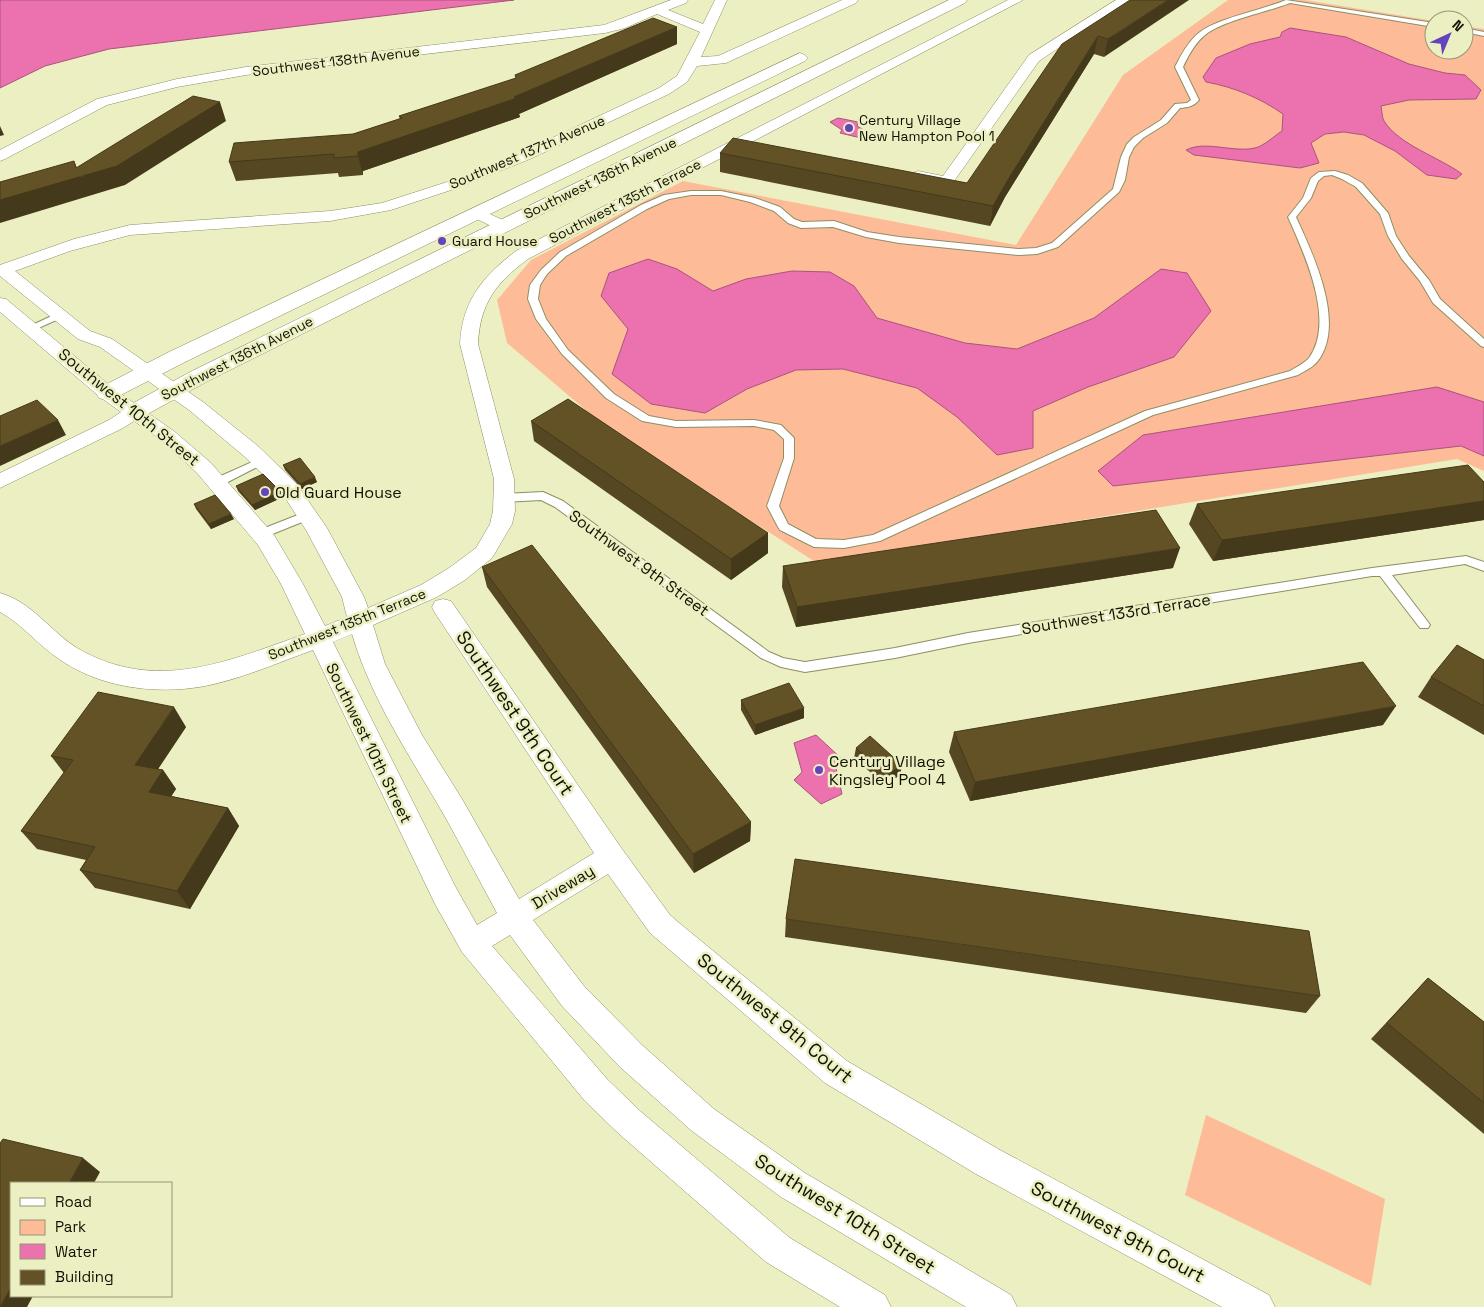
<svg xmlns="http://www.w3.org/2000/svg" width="1484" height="1307" viewBox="0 0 1484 1307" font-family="'Space Grotesk',sans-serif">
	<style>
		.green { fill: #fdbc97 }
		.water { fill: #eb71af; stroke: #aa547b }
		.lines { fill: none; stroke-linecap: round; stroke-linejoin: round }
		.service-casing { stroke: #8d8f63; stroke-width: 2 }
		.minor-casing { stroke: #8d8f63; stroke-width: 1 }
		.tertiary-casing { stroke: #8d8f63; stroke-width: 1 }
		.service { fill: #fff; fill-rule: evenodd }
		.minor { fill: #fff; fill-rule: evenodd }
		.tertiary { fill: #fff; fill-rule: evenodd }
		.wall { fill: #544721 }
		.shaded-wall { fill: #45391b }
		.building { fill: #625226; stroke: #45391b }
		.poi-dot { fill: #6443bc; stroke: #ecefc1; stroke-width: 2 }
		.labels { text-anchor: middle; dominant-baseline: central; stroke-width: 5; stroke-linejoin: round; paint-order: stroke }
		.far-street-label { font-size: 14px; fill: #111103; stroke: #ecefc1 }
		.far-poi-label { font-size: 14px; fill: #111103; stroke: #ecefc1; text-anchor: start }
		.street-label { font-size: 16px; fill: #111103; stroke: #ecefc1 }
		.poi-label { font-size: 16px; fill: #111103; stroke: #ecefc1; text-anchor: start }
		.near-street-label { font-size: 19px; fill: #111103; stroke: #ecefc1 }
	</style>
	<rect width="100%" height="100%" fill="#ecefc1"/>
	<g class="green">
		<path d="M1228,0H1305L1434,21V50H1464V26L1484,29V471L1457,459L817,563L609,430L507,343L497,300L531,260L683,181L1016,245L1123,75Z"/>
		<path d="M1206,1115L1385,1199L1371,1286L1185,1195Z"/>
	</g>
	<g class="water">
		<path d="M0,0H514L109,49L45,66L0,88Z"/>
		<path d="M1290,28L1346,37L1409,64L1445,73L1465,75L1481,90L1476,99L1409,100L1381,106C1382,111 1382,118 1384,121C1399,145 1439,157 1462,174L1456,179L1427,175L1395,151L1364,135L1344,132L1325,134L1311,143L1319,163L1300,168L1194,155L1186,150C1206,140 1233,153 1255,148C1264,146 1274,136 1282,131L1283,114C1260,98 1234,87 1206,82L1203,77L1216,58L1250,44L1280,37L1282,32Z"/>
		<path d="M838,118L858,122L857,126L869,133L861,138L840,133L842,130L830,122Z"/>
		<path d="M648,259L677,269L713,291L746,279L792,271L830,272L854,286L877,318L965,343L1017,349L1094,318L1161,269L1187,273L1211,311L1174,357L1088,387L1033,411V448L997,455L957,417L917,388L843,369L796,370L747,389L705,413L651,404L612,374L628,329L601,296L609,273Z"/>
		<path d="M1437,387L1484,402V456L1461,446L1113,486L1098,471L1143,435Z"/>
		<path d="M816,735L843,760L836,768L842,794L821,804L794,780L802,772L794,743Z"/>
	</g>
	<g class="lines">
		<g class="service-casing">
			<g id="service">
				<path d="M1286,0L1434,23V27L1290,3C1267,12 1222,21 1205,35C1195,43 1188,56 1183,67L1199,100C1193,107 1188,107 1180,108L1167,123L1143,138L1134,147L1129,157L1125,180L1119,192L1058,247L1037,254L1019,255L899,243L866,237L833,227L801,228L788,223L774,211L750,202L721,195H691L669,199L647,209L566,256L547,274L540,285L538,299L546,319L568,350L614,394L649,416L676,421L754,420L781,425L794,438V458L779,506L788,524L816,539L844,540L873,535L1145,411L1290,371C1296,367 1305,363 1309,358C1336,321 1304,253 1288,217L1303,198L1311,178L1319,172L1335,171L1348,175L1362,183L1388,213L1396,236L1409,256L1429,280L1440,299L1484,339V347L1481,346L1433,303L1420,281L1402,259L1388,236L1380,214L1356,187L1342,179L1332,175L1324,176L1318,181L1311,198L1296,217C1313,254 1347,325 1317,362C1312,368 1304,371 1298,375L1153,415L880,541L844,548L814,547L780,530L778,527L767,506L784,458V439L774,430L754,426L676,427L642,421L606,398L562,354L536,319L528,299L530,285L541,270L560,252L641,205L664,195L691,191H721L755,198L780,207L794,219L802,222L834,221L867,232L899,237L1019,249L1036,248L1052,243L1113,189L1121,157L1127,144L1134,137L1161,120L1175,104L1187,103L1191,100L1175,67C1181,55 1189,40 1200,32C1219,18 1262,10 1286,0Z"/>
				<path d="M1464,28L1484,32V36L1464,32Z"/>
				<path d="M60,312L65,315L63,317L34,330H28L26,328Z"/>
				<path d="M261,458L266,461L265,463L222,485H214L213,482L214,479Z"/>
				<path d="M543,492L563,501L769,652L783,658L805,662L895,648L968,633L1372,568L1466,556L1484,562V571L1465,564L1392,575L1428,622L1430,625L1428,628H1420L1380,576H1372L968,643L895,658L805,672L781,667L761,658L555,507L541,500L505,502L499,498L505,494Z"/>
				<path d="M308,511L312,512L314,515L312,518L265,537H257L255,534L257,531Z"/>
			</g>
		</g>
		<g class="minor-casing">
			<g id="minor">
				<path d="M671,0H688L686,3L668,10L703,24L715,0H727L701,57L718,56L842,0H858L856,3L726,63L697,66L687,82L669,94L530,159L457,188L391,210L330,221L130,235L70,251L15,271L90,331L112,339L203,402L259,447L296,483L327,528L364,597L368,608L421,585L449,568L476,548L490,524L493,511L494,479L460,344C462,301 483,276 516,251L1008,0H1023L528,259C496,283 480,303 478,344L514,479L515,511L512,524L492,558L465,580L437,597L373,625L385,664L422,735L462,799L519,899L594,853L435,613L432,607L435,601L443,599L451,601L622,849L670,915L678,922L847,1061L1000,1150L1269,1295L1275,1307H1222L976,1174L825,1083L650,933L608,874L533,920L584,986L642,1045L714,1109L805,1173L1011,1295L1017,1307H966L781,1197L692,1131L620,1067L562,1006L510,935L492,946L607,1079L640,1111L790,1238L885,1295L891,1307H840L766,1262L618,1133L585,1101L462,952L435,904L313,650C277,663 241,679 205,686C157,695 100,688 59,659C38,645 22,624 0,612V593C32,602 50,631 77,648C156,694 228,661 305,634L281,584L258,545L197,473L161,440L134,421L123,428L0,488V473L109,420L121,412L100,397L0,312V298L6,299L114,389L175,432L211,463L274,535L303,584L325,626L347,617L342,597L306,530L282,493L245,457L189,410L100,347L78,339L0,276V265L74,239L130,225L330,211L382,203L447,182L520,153L659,88L677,76L700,32L657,14L625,28L605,33L246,75L177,87L107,105L5,159L0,161V150L97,99L177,79L246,67L604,25ZM352,634C371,699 410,756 444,815C462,847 479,880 497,913L477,925L455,886L333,642Z"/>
				<path d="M1116,0H1130L1039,61L952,184L947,186L913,179L910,176L913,173L918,171L943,176L1029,55Z"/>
				<path d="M477,208L509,223L511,226L509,229H497L471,216L469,213L471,210Z"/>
			</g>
		</g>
		<g class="tertiary-casing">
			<g id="tertiary">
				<path d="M949,0H967L965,3L208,381L142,417L134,419L126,417L123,412L126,407L192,371Z"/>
				<path d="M800,53L805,55L808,58L805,61L185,362L115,398L107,400L99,398L96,393L99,388L169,352Z"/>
			</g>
		</g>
		<use href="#service" class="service"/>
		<use href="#minor" class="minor"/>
		<use href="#tertiary" class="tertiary"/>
	</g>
	<g class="wall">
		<path d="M1130,0L1104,57L1094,54L1005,197L990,226L720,172V153L967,183Z"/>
		<path d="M677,27V44L519,114L520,117L363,171V175L339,177L338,173L236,181L229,162L353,134L400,119L399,116Z"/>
		<path d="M531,421L768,533V553L731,580L534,441Z"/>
		<path d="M283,465L317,482L302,489L285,470Z"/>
		<path d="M1484,482V520L1213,561L1189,524L1197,504Z"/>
		<path d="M236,486L281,492L283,497L255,510L238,491Z"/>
		<path d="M194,504L234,519L211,529L196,509Z"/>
		<path d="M783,566L1173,568L796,627L782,587Z"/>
		<path d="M482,567L751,822L750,841L694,873L487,587Z"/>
		<path d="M1484,660V735L1418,697L1431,677Z"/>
		<path d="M741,700L804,718L755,735L741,710Z"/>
		<path d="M1383,725L970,801L949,752L954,732Z"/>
		<path d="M186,727L158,769L163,770L176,789L171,796L228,808L239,826L190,909L95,888L80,870L86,860L37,849L21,831L64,773L51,756Z"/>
		<path d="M856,748L902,765L900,775L885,785L854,758Z"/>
		<path d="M786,919L1320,996L1306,1013L785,937Z"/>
		<path d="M1428,978L1484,1022V1134L1371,1039Z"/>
	</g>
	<g class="shaded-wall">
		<path d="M1168,0H1189L1104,57L1108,39Z"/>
		<path d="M677,27V44L519,114L520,117L363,171V175L358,156V152L514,97Z"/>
		<path d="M1098,36L1094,54L1005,197L990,226L993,206L1009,178Z"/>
		<path d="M220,102L226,121L125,185L0,223V200L76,168L74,161L81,177Z"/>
		<path d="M0,126L4,135L0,136Z"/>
		<path d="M58,420L66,435L0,466V446Z"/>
		<path d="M315,477L317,482L302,489L300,484Z"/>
		<path d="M281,492L283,497L255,510L252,505Z"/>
		<path d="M1484,501V520L1213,561L1222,540Z"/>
		<path d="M231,514L234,519L211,529L209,524Z"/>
		<path d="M768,533V553L731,580V559Z"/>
		<path d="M1180,548L1173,568L796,627L797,607Z"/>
		<path d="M1396,706L1383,725L970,801L975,782Z"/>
		<path d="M174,707L186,727L148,784L135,765Z"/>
		<path d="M804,708V718L755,735V725Z"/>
		<path d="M902,765L900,775L885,785L886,776Z"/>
		<path d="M163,770L176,789L162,811L149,792Z"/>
		<path d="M228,808L239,826L190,909L177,891Z"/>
		<path d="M751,822L750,841L694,873L693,854Z"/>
		<path d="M83,1158L100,1172L94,1183H69Z"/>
		<path d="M11,1287V1296H33L27,1307H0Z"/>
	</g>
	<g class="building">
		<path d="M1130,0H1168L1108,39L1098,36L1009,178L993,206L720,153L733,138L967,183L1062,44Z"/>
		<path d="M653,18L677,27L514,97L517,98L358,152V156L334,158V154L229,162L234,143L353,134L402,118L399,116L516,78L515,75Z"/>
		<path d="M193,96L220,102L117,166L0,200V182L74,161L76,168Z"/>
		<path d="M568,399L768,533L731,559L531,421Z"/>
		<path d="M37,400L58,420L0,446V416Z"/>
		<path d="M300,458L315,477L300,484L283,465Z"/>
		<path d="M1468,465L1484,482V501L1222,540L1197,504Z"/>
		<path d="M263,474L281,492L252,505L236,486Z"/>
		<path d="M215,495L231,514L209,524L194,504Z"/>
		<path d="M1156,510L1180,548L797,607L783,566Z"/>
		<path d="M532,545L751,822L693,854L482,567Z"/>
		<path d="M1457,645L1484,660V706L1431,677Z"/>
		<path d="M1363,662L1396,706L975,782L954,732Z"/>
		<path d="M789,683L804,708L755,725L741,700Z"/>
		<path d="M98,692L174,707L135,765L163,770L149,792L228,808L177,891L80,870L95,847L21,831L73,760L51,756Z"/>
		<path d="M870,736L902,765L886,776L856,748Z"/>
		<path d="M795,859L1309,931L1320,996L786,919Z"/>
		<path d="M1428,978L1484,1022V1103L1387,1023Z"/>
		<path d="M3,1139L83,1158L69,1183H11V1287L0,1307V1143Z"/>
	</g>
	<g class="poi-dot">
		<circle cx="849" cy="128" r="5"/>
		<circle cx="442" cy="241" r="5"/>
		<circle cx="265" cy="492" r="5"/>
		<circle cx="819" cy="770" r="5"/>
	</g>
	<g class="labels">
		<g class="far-street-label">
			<text transform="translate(336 61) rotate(-7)">Southwest 138th Avenue</text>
			<text transform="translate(527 152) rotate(-23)">Southwest 137th Avenue</text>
			<text transform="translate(600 178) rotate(-26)">Southwest 136th Avenue</text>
			<text transform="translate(625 201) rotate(-27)">Southwest 135th Terrace</text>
			<text transform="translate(237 358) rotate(-27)">Southwest 136th Avenue</text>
			<text transform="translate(347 624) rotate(-22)">Southwest 135th Terrace</text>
		</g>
		<g class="far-poi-label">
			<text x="859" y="120">Century Village<tspan x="859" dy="16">New Hampton Pool 1</tspan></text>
			<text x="452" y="241">Guard House</text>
		</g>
		<g class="street-label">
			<text transform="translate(129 407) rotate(39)">Southwest 10th Street</text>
			<text transform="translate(639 563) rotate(36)">Southwest 9th Street</text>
			<text transform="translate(1116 614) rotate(-9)">Southwest 133rd Terrace</text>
			<text transform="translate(369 743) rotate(64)">Southwest 10th Street</text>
			<text transform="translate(563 887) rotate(-31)">Driveway</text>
		</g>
		<g class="poi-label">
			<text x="275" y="492">Old Guard House</text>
			<text x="829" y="761">Century Village<tspan x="829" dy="18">Kingsley Pool 4</tspan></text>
		</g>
		<g class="near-street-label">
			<text transform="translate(515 713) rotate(56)">Southwest 9th Court</text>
			<text transform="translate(775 1018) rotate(39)">Southwest 9th Court</text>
			<text transform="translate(845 1214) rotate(32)">Southwest 10th Street</text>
			<text transform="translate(1118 1232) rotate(28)">Southwest 9th Court</text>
		</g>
	</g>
	<rect x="10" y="1182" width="162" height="115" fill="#ecefc1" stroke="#949675"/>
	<rect x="20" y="1198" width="25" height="8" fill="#ffffff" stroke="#949675"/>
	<text x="55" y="1207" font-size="15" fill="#111103">Road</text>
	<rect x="20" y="1220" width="25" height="15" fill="#fdbc97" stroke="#949675"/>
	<text x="55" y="1232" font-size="15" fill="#111103">Park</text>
	<rect x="20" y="1244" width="25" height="15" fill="#eb71af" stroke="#949675"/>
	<text x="55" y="1257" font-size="15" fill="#111103">Water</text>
	<rect x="20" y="1270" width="25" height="15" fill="#625226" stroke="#949675"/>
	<text x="55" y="1282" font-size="15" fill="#111103">Building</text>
	<g transform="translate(1449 35) rotate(44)"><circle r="24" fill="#ecefc1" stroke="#949675"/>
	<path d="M0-4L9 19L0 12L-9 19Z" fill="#6443bc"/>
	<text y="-8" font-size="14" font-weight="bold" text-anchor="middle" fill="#111103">N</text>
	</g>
</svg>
